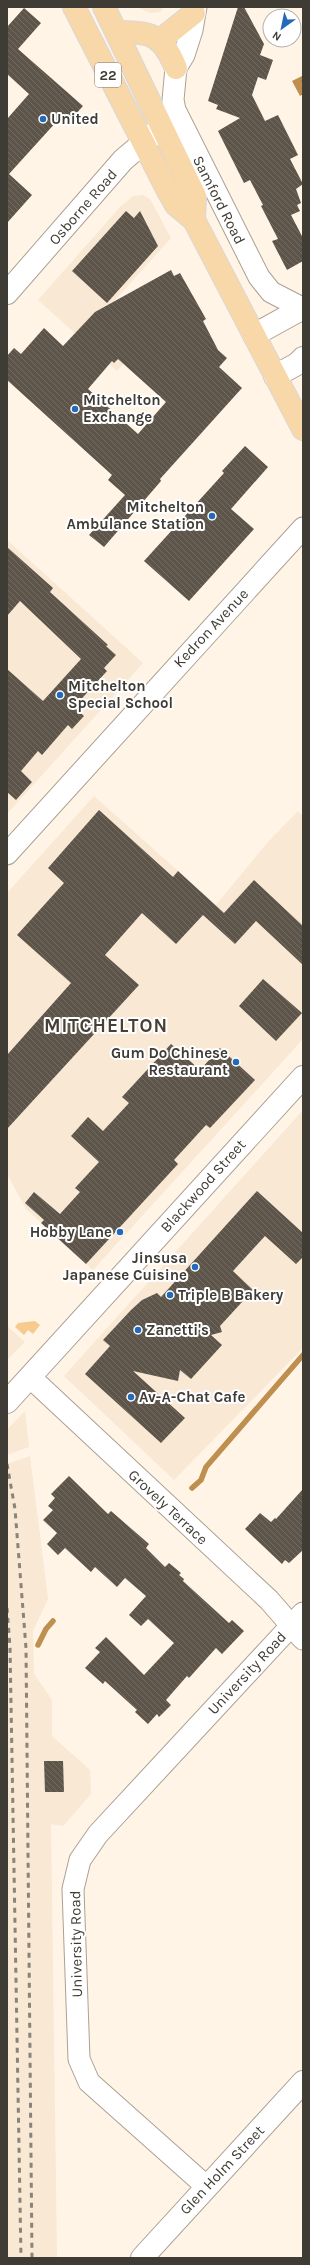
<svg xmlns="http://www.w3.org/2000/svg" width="310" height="2265" viewBox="0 0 310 2265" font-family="Karla,sans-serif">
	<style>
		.built { fill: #f8e8d4 }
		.grass { fill: #f7ca8e }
		.water { fill: url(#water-ripples) }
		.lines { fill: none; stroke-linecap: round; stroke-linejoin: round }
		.stream { stroke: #be8f4e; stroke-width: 5.5 }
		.building { fill: url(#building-back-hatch); fill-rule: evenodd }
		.minor-casing { stroke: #aba194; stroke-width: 23 }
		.tertiary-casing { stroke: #aba194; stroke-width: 24 }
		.primary-casing { stroke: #d9d8d7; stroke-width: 24 }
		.minor { stroke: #fff; stroke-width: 21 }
		.tertiary { stroke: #fff; stroke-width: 22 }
		.primary { stroke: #f8d7a8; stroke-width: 22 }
		.rail { stroke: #89837a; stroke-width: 3; stroke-dasharray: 5 5; stroke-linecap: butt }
		.poi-dot { fill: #236aba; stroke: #fff; stroke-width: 1.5 }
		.labels { text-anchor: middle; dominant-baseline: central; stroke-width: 4; stroke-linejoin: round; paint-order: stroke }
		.shield { fill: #fff; stroke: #797672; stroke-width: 1 }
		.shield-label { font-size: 14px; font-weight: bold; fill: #3f3b35 }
		.poi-label { font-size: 15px; font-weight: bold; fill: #3f3b35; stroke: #fff; text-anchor: start }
		.street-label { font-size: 15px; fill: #3f3b35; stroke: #fff }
		.district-label { font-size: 19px; font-weight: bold; letter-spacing: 1px; fill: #484035; stroke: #fff }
	</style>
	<defs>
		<pattern id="water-ripples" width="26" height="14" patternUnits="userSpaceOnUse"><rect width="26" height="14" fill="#be8f4e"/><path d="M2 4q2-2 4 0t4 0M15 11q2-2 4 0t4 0" fill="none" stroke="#9c7642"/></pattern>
		<pattern id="building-back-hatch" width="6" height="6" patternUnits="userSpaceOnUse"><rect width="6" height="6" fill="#5e554a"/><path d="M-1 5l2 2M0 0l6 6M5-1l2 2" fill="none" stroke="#736b62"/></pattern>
	</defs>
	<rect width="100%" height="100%" fill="#fff4e6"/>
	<g class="built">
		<path d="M137,7H164L160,12L150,13Z"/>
		<path d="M143,195L150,199L171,238L108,308L143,341L117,371L38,300L121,206L133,196Z"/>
		<path d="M7,540L143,663L7,814Z"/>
		<path d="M94,796L216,905L267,843L298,811L303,816V1039L93,1270L26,1209L7,1174V893Z"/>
		<path d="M303,1110V1348L174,1480L64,1376Z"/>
		<path d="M7,1326L25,1342L7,1360Z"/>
		<path d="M25,1411L29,1447L7,1455V1430Z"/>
		<path d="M30,1456L48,1599L33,1631L34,1674L52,1700V1736L90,1770L91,1794L63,1826L51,1824L57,2258H7V1464Z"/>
	</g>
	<path class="grass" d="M35,1321L40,1325L33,1334L28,1330L24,1335L15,1327L18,1323Z"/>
	<path class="water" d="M302,76L303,94L300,96L292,81Z"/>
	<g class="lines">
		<g class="stream">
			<path d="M192,1488L201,1480L206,1467L303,1355"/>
			<path d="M38,1645L46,1629L53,1621"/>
		</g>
	</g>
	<g class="building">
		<path d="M238,7H244L264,44L260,55L273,60L266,80L258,77L252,95L265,121L278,115L298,155L290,159L303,184L296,189L301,203L297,205L300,211L291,215L303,238V261L287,270L272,241L278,239L261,206L263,205L250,180L244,183L218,131L240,118L216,109L218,105L208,101Z"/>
		<path d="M24,8L41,23L18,49L83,106L65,126L58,120L9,174L32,195L7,223V119L29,94L7,74V27Z"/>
		<path d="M126,211L134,218L140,211L158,246L107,303L72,271Z"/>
		<path d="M171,270L174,276L180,273L206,319L203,321L218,350L227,358L219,367L242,388L160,479L161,481L104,547L89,535L125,495L108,480L112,475L7,380V356L14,348L21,354L44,328L63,346L95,312ZM118,359L166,402L138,434L88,389L112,361L114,363Z"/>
		<path d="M245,446L268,467L231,509L254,529L189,601L144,561L224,473L222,471Z"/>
		<path d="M7,547L53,588L50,592L108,645L106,646L116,655L104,668L107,671L74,707L84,716L72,729L68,725L42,755L38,751L21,771L32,782L16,800L7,792V669L43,701L81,659L20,601L7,616Z"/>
		<path d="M99,810L173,877L178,871L224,913L254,880L303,926V965L256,921L235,944L203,915L176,944L142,913L105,955L139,985L7,1129V1055L71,983L17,935L64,883L48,868Z"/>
		<path d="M263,979L302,1013L276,1041L239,1006Z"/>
		<path d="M171,1044L200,1070L220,1048L255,1080L210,1128L206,1125L174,1160L178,1164L86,1264L41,1223L44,1220L25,1203L34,1192L60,1214L80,1192L75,1188L99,1162L71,1136L88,1117L103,1131L129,1103L122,1097Z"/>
		<path d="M257,1191L303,1233V1257L296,1264L265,1236L233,1271L253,1290L220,1326L222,1332L211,1335L222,1345L191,1379L180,1370L178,1381L133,1371L185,1418L161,1443L85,1374L110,1346L103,1340L131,1310L142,1300L157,1293L161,1297Z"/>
		<path d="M69,1476L108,1514L111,1511L149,1544L146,1548L165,1567L169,1563L181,1573L179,1575L184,1579L183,1581L229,1623L232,1620L244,1631L222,1654L216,1648L189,1678L187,1676L166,1700L171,1705L159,1717L157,1714L148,1724L135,1712L137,1710L105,1681L103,1684L85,1668L100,1652L95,1648L106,1637L144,1675L174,1643L148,1619L141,1626L129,1615L146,1596L125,1578L117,1587L95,1567L91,1572L65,1548L58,1555L47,1544L57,1533L43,1520L53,1510L48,1506L55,1498L51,1494Z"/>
		<path d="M303,1489V1550L289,1563L285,1560L282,1564L245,1529L260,1513L271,1522L275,1518L276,1519Z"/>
		<path d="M44,1761H63L64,1792H45Z"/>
	</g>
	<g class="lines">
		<g class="minor-casing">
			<g id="minor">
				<path d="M196,7L192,30L184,55L176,68L173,100L175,110L259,277L271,292L302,308"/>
				<path d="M7,854L303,528"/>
				<path d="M30,1377L269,1600L303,1639"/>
				<path d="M207,2187L89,2082L79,2059L73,1889L80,1860L98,1834L303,1613"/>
			</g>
		</g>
		<g class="tertiary-casing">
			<g id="tertiary">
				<path d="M7,293L123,160L163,126"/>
				<path d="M254,335L303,308"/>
				<path d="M275,376L297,364L303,358"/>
				<path d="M7,1402L303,1077"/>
				<path d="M142,2258L303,2082"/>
			</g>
		</g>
		<g class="primary-casing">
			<g id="primary">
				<path d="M74,7L167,189L176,205L194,220L303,429"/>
				<path d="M104,7L195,196L194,220"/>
				<path d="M117,32C152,33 161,33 176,68"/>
				<path d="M159,41L194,13"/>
			</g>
		</g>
		<use href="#minor" class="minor"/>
		<use href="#tertiary" class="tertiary"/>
		<use href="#primary" class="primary"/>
		<g class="rail">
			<path d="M7,1464L15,1509L26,1648L32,2258"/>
			<path d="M7,1608L10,1647L21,2258"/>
		</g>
	</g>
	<g class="poi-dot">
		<circle cx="43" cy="119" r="4"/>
		<circle cx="75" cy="409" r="4"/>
		<circle cx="212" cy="516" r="4"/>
		<circle cx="60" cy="695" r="4"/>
		<circle cx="236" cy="1062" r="4"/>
		<circle cx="120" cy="1232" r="4"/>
		<circle cx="195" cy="1267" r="4"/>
		<circle cx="170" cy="1295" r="4"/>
		<circle cx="138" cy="1330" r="4"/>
		<circle cx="131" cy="1397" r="4"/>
	</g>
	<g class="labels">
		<rect class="shield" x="95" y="63" width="26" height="24" rx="3"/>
		<g class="shield-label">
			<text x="108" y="75">22</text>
		</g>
		<g class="poi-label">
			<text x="51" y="119">United</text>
			<text x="83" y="400">Mitchelton<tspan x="83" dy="17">Exchange</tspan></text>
			<text x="204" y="507" text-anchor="end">Mitchelton<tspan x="204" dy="17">Ambulance Station</tspan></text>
			<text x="68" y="686">Mitchelton<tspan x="68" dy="17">Special School</tspan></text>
			<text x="228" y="1053" text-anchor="end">Gum Do Chinese<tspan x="228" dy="17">Restaurant</tspan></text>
			<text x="112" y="1232" text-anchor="end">Hobby Lane</text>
			<text x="187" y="1258" text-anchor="end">Jinsusa<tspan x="187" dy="17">Japanese Cuisine</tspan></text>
			<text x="178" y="1295">Triple B Bakery</text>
			<text x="146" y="1330">Zanetti's</text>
			<text x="139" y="1397">Av-A-Chat Cafe</text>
		</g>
		<g class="street-label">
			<text transform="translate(219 200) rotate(63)">Samford Road</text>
			<text transform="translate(83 207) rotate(-49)">Osborne Road</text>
			<text transform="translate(211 628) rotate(-47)">Kedron Avenue</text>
			<text transform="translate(203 1186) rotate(-48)">Blackwood Street</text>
			<text transform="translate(168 1507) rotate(43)">Grovely Terrace</text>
			<text transform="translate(247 1673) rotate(-47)">University Road</text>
			<text transform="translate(76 1944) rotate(-91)">University Road</text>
			<text transform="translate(222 2170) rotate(-47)">Glen Holm Street</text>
		</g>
		<g class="district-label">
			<text x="106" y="1026">MITCHELTON</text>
		</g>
	</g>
	<rect width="310" height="2265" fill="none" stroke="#3f3b35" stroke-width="16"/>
	<g transform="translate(282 28) rotate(213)"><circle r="19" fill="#ffffff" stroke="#b2b1ae"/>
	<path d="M0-3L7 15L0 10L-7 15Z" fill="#236aba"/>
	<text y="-6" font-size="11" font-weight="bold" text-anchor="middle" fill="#3f3b35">N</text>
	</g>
</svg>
